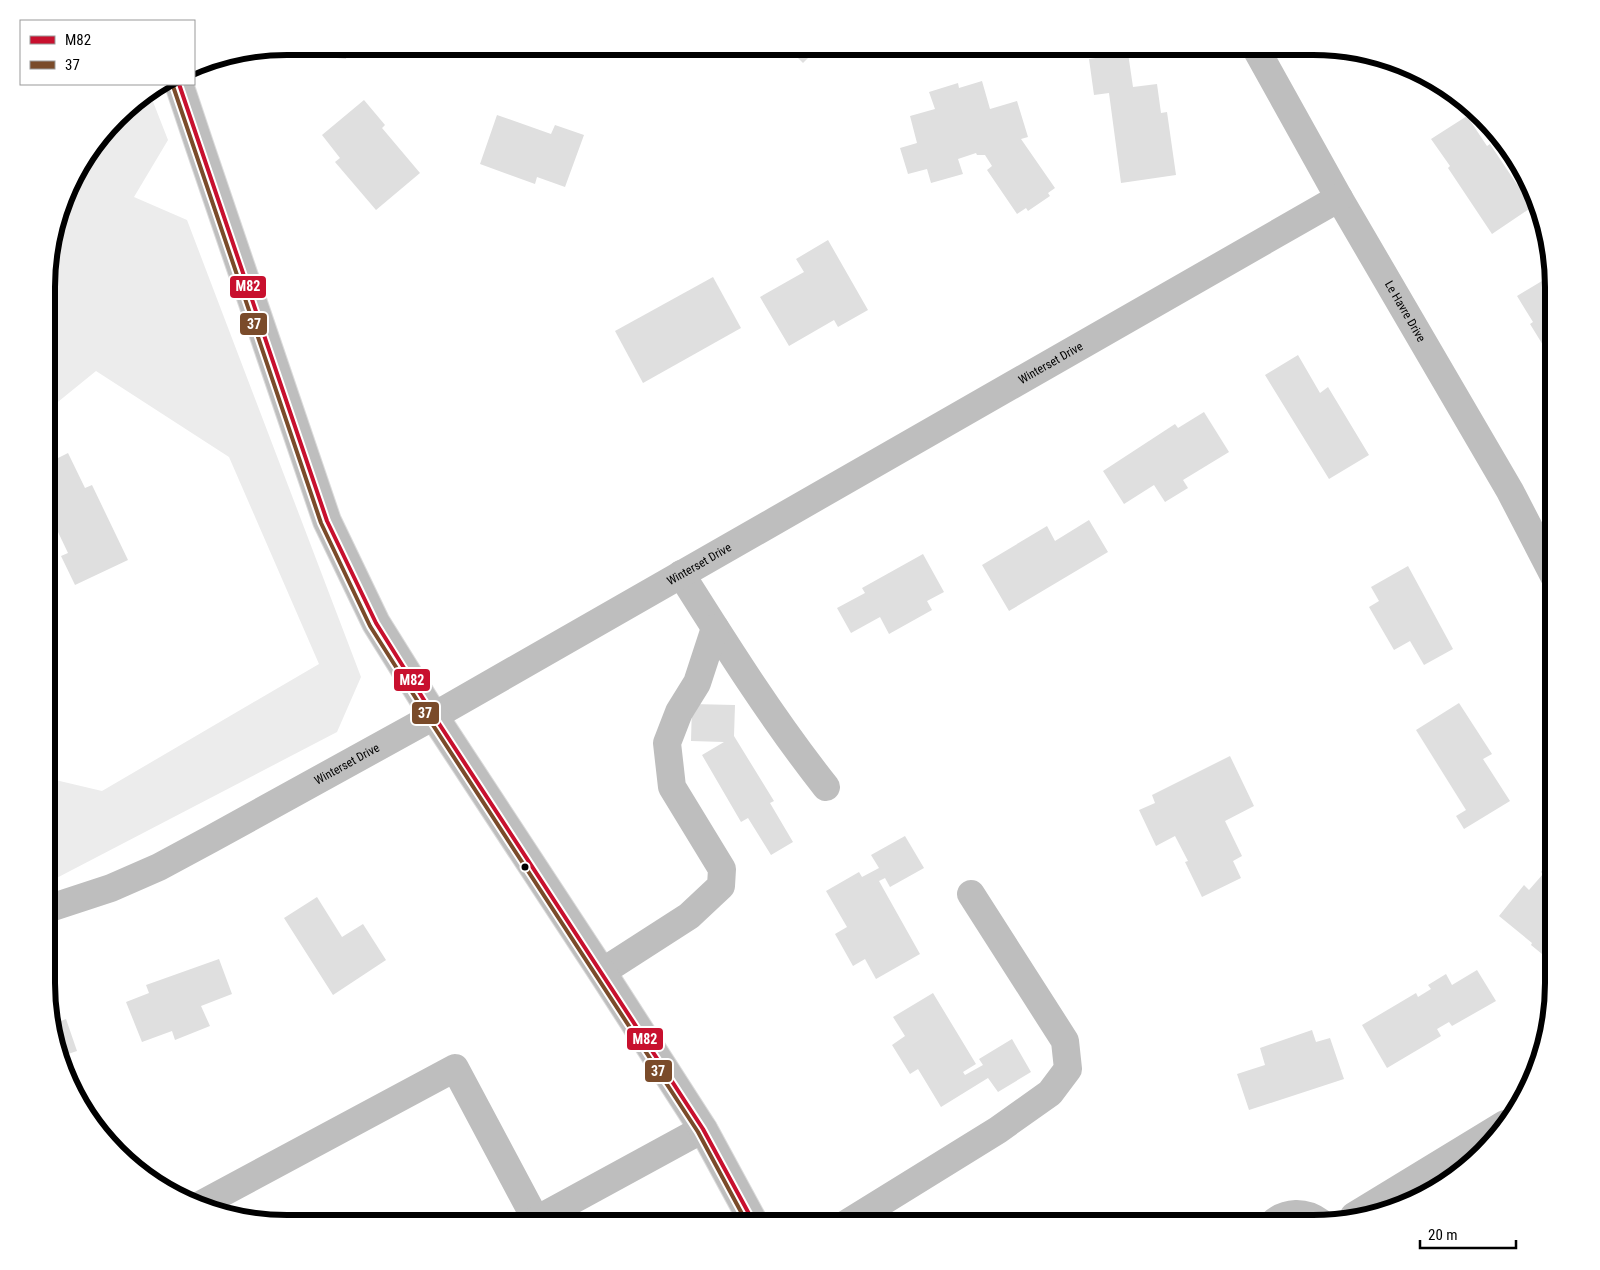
<svg xmlns="http://www.w3.org/2000/svg" width="1600" height="1270" viewBox="0 0 1600 1270" font-family="'Roboto Condensed',sans-serif">
	<style>
		.green { fill: #ececec }
		.building { fill: #dfdfdf }
		.lines { fill: none; stroke-linecap: round; stroke-linejoin: round }
		.major-casing { stroke: #dbdbdb; stroke-width: 30 }
		.minor { stroke: #bebebe; stroke-width: 28 }
		.major { stroke: #bebebe; stroke-width: 28 }
		.bus-1-casing { stroke: #fff; stroke-width: 8 }
		.bus-2-casing { stroke: #fff; stroke-width: 8 }
		.bus-1 { stroke: #c8102e; stroke-width: 4 }
		.bus-2 { stroke: #7a4b2a; stroke-width: 4 }
		.bus-dot { fill: #000; stroke: #fff; stroke-width: 2 }
		.labels { text-anchor: middle; dominant-baseline: central; stroke-width: 5; stroke-linejoin: round; paint-order: stroke }
		.street-label { font-size: 12px; fill: #000; stroke: #fff }
		.rim { fill: none; stroke: #000; stroke-width: 6 }
		.line-badge { stroke: #fff; stroke-width: 2 }
		.badge-label { font-size: 14px; text-anchor: middle; font-weight: bold; fill: #fff }
	</style>
	<rect width="100%" height="100%" fill="#fff"/>
	<path class="green" d="M150,94L168,140L134,197L187,220L361,677L337,732L47,883V778L102,791L319,664L229,457L96,371L48,410V255L78,167L128,106Z"/>
	<g class="building">
		<path d="M291,46H348L346,59L289,53Z"/>
		<path d="M786,46L819,47L803,63Z"/>
		<path d="M1128,53L1133,87L1157,84L1161,113L1167,112L1176,175L1121,183L1109,93L1094,95L1089,59Z"/>
		<path d="M982,81L990,109L1017,101L1028,137L1021,139L1055,188L1048,193L1050,196L1028,211L1026,208L1017,214L987,170L992,166L985,155H977L976,153L958,159L963,174L931,183L927,169L908,174L900,148L917,143L910,116L935,109L929,92L958,83L959,88Z"/>
		<path d="M364,100L385,125L382,128L420,173L376,210L335,162L340,158L322,135Z"/>
		<path d="M497,115L551,134L555,125L584,135L565,187L537,177L535,184L480,164Z"/>
		<path d="M1467,116L1487,146L1490,144L1532,207L1492,234L1448,168L1450,166L1431,139Z"/>
		<path d="M828,240L868,310L838,327L834,320L789,346L760,297L804,272L796,259Z"/>
		<path d="M713,277L741,328L643,383L615,331Z"/>
		<path d="M1547,278L1554,289V363L1530,324L1533,322L1517,296Z"/>
		<path d="M1298,355L1320,393L1328,387L1369,455L1329,479L1265,375Z"/>
		<path d="M1204,412L1229,452L1183,480L1188,488L1165,502L1154,485L1124,504L1103,471L1175,424L1178,428Z"/>
		<path d="M68,453L85,488L92,485L128,560L75,585L61,556L68,553L48,511L56,506L48,490V463Z"/>
		<path d="M1089,520L1108,552L1009,611L982,565L1047,526L1055,541Z"/>
		<path d="M923,554L944,592L927,601L932,610L889,634L880,617L851,633L837,608L865,593L862,588Z"/>
		<path d="M1408,566L1453,649L1424,665L1410,641L1394,650L1369,607L1379,601L1371,587Z"/>
		<path d="M1459,703L1492,754L1483,759L1510,801L1464,829L1456,816L1466,810L1416,730Z"/>
		<path d="M692,704L735,705L734,736L774,801L770,803L793,842L771,855L748,818L741,822L702,755L724,742L691,741Z"/>
		<path d="M1230,756L1254,806L1225,821L1242,856L1233,861L1241,878L1202,897L1185,862L1188,861L1175,836L1156,846L1139,810L1155,803L1152,795Z"/>
		<path d="M905,836L924,868L890,887L885,878L879,881L920,954L876,979L865,959L853,966L835,934L847,927L826,891L859,872L862,877L879,868L871,855Z"/>
		<path d="M1553,856V963L1531,945L1532,943L1499,916L1524,885L1529,890L1543,874L1541,872Z"/>
		<path d="M317,897L342,937L363,924L386,960L333,995L284,918Z"/>
		<path d="M219,959L232,994L201,1006L210,1026L175,1040L172,1031L142,1042L126,1002L149,993L146,985Z"/>
		<path d="M1477,970L1496,1001L1452,1026L1449,1022L1437,1029L1441,1036L1387,1068L1362,1025L1416,993L1418,997L1431,989L1428,985L1446,974L1452,985Z"/>
		<path d="M933,993L976,1064L963,1072L965,1075L983,1065L979,1059L1012,1039L1031,1072L998,1092L988,1078L941,1107L918,1069L910,1074L892,1045L905,1036L893,1017Z"/>
		<path d="M66,1019L77,1051L62,1056L53,1024Z"/>
		<path d="M1312,1030L1316,1042L1330,1038L1344,1079L1249,1110L1237,1074L1265,1065L1260,1048Z"/>
	</g>
	<g class="lines">
		<g class="major-casing">
			<path id="major" d="M179,84L199,144L327,521L376,623L434,716L602,972L703,1129L754,1223"/>
		</g>
		<g class="minor">
			<path id="s1" d="M1255,47L1339,198L1510,491L1554,576"/>
			<path d="M681,574C727,647 773,720 826,787"/>
			<path id="s2" d="M47,909L111,888L159,867L211,839L434,716L1339,198"/>
			<path d="M602,972L689,916L721,886L722,869L672,787L667,743L679,712L697,683L715,628"/>
			<path d="M198,1206L455,1068L536,1220L530,1223"/>
			<path d="M1354,1216L1505,1124"/>
			<path d="M538,1223L536,1220L703,1129"/>
			<path d="M846,1224L998,1130L1050,1093L1068,1069L1065,1041L971,894"/>
			<path d="M1272,1224C1286,1211 1305,1211 1320,1222"/>
		</g>
		<use href="#major" class="major"/>
		<g class="bus-1-casing">
			<path id="bus-1" d="M179,84L327,521L376,623L434,716L703,1129L754,1223"/>
		</g>
		<g class="bus-2-casing">
			<path id="bus-2" d="M173,86L321,523L370,626L429,719L698,1132L747,1223"/>
		</g>
		<use href="#bus-1" class="bus-1"/>
		<use href="#bus-2" class="bus-2"/>
	</g>
	<circle class="bus-dot" cx="525" cy="867" r="4.5"/>
	<g class="labels">
		<g class="street-label">
			<text stroke="none"><textPath href="#s1" startOffset="304">Le Havre Drive</textPath></text>
			<text stroke="none"><textPath href="#s2" startOffset="1144">Winterset Drive</textPath></text>
			<text stroke="none"><textPath href="#s2" startOffset="739">Winterset Drive</textPath></text>
			<text stroke="none"><textPath href="#s2" startOffset="334">Winterset Drive</textPath></text>
		</g>
	</g>
	<path d="M0 0H1600V1270H0ZM287 55H1313A232 232 0 0 1 1545 287V983A232 232 0 0 1 1313 1215H287A232 232 0 0 1 55 983V287A232 232 0 0 1 287 55Z" fill="#fff" fill-rule="evenodd"/>
	<path class="rim" d="M287 55H1313A232 232 0 0 1 1545 287V983A232 232 0 0 1 1313 1215H287A232 232 0 0 1 55 983V287A232 232 0 0 1 287 55Z"/>
	<g class="line-badge">
		<rect x="229" y="275" width="38" height="24" rx="5" fill="#c8102e"/>
		<rect x="239" y="312" width="29" height="24" rx="5" fill="#7a4b2a"/>
		<rect x="393" y="668" width="38" height="24" rx="5" fill="#c8102e"/>
		<rect x="411" y="701" width="29" height="24" rx="5" fill="#7a4b2a"/>
		<rect x="626" y="1027" width="38" height="24" rx="5" fill="#c8102e"/>
		<rect x="644" y="1059" width="29" height="24" rx="5" fill="#7a4b2a"/>
	</g>
	<g class="badge-label">
		<text x="248" y="291">M82</text>
		<text x="254" y="329">37</text>
		<text x="412" y="685">M82</text>
		<text x="425" y="718">37</text>
		<text x="645" y="1044">M82</text>
		<text x="658" y="1076">37</text>
	</g>
	<rect x="20" y="20" width="175" height="65" fill="#ffffff" stroke="#999999"/>
	<rect x="30" y="36" width="25" height="8" fill="#c8102e" stroke="#999999"/>
	<text x="65" y="45" font-size="15" fill="#000000">M82</text>
	<rect x="30" y="61" width="25" height="8" fill="#7a4b2a" stroke="#999999"/>
	<text x="65" y="70" font-size="15" fill="#000000">37</text>
	<path d="M1420 1240v8h96v-8" fill="none" stroke="#000000" stroke-width="2.5"/>
	<text x="1428" y="1240" font-size="15" fill="#000000" stroke="#ffffff" stroke-width="4" paint-order="stroke">20 m</text>
</svg>
